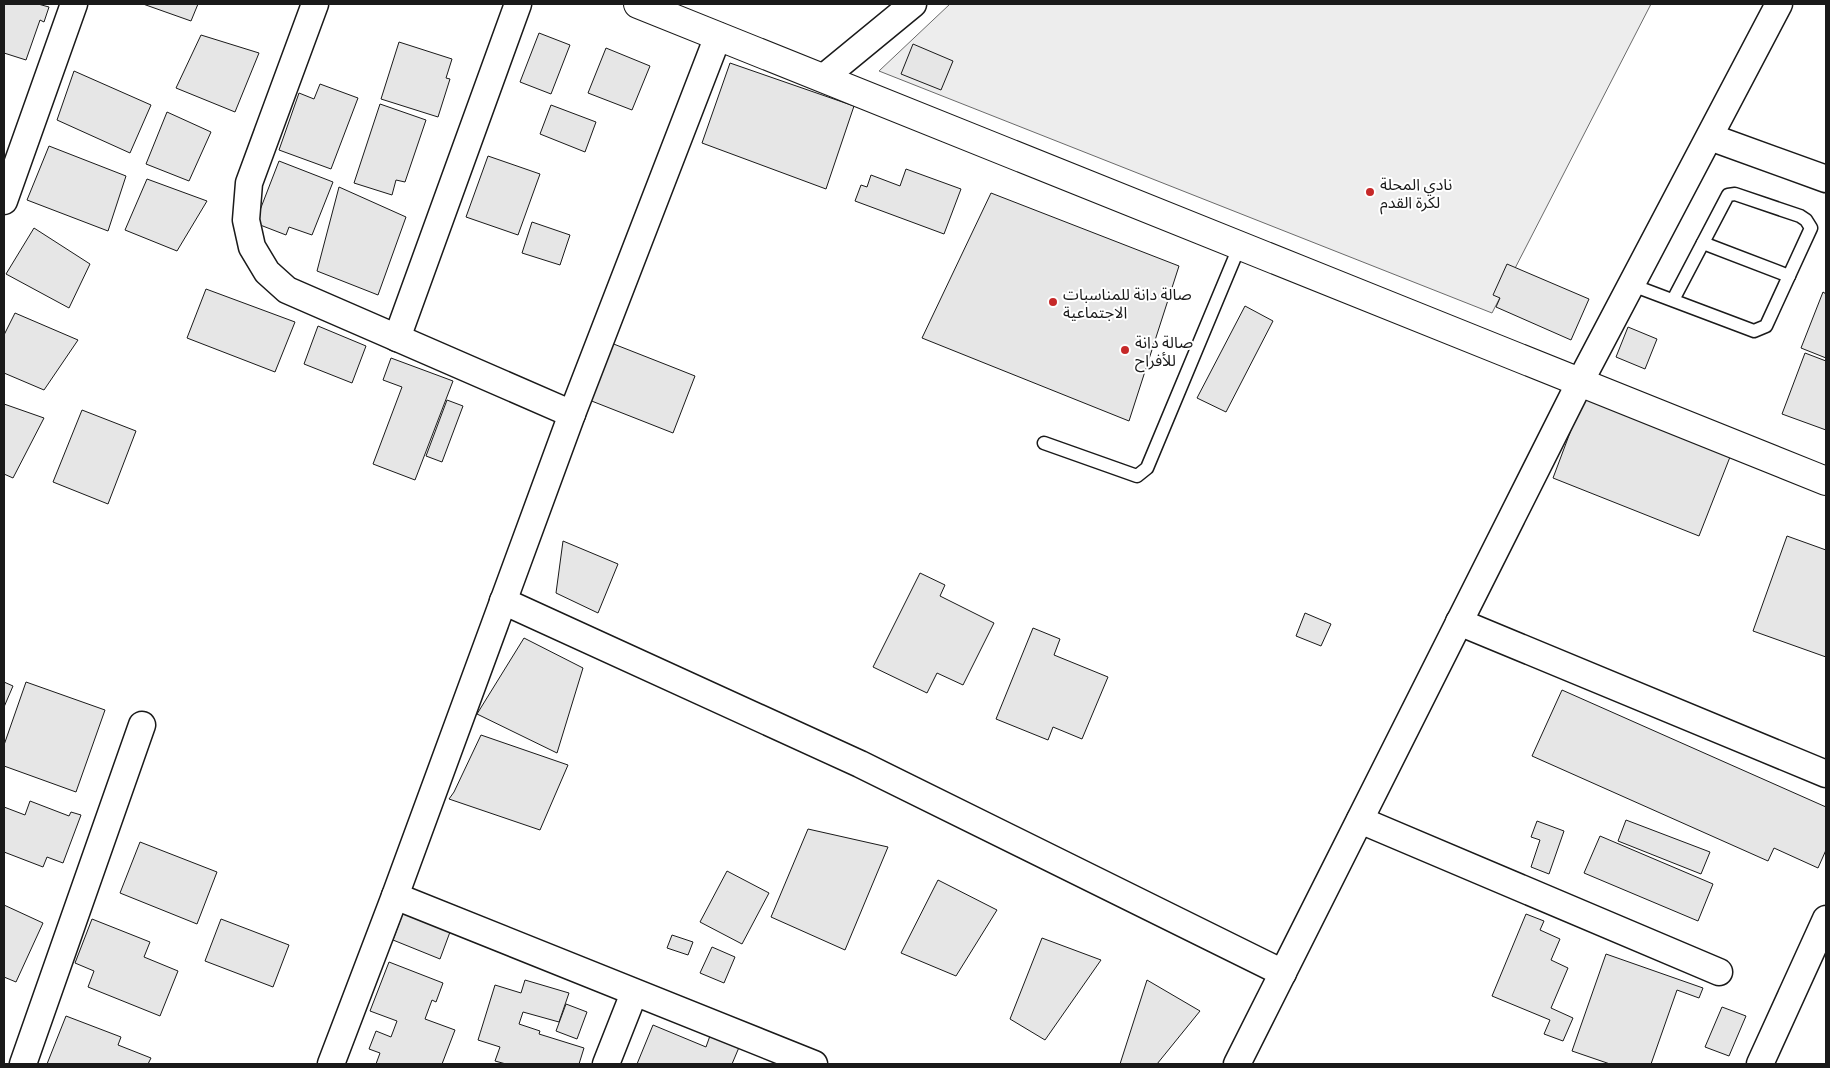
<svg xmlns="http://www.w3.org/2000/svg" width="1830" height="1068" viewBox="0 0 1830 1068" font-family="'Exo 2','Noto Sans Arabic',sans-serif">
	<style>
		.built { fill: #ededed; stroke: #6a6a6a }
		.building { fill: #e6e6e6; stroke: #1a1a1a }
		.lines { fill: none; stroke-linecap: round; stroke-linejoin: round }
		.lane-casing { stroke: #1a1a1a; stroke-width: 15 }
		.street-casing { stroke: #1a1a1a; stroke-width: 29 }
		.secondary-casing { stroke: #1a1a1a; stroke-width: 30 }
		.lane { stroke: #fff; stroke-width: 12 }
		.street { stroke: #fff; stroke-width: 26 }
		.secondary { stroke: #fff; stroke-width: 28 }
		.poi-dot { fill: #c62828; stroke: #fff; stroke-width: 2 }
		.labels { text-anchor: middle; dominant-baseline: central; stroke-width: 4; stroke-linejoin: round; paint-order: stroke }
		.poi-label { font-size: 16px; fill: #1a1a1a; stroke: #fff; text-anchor: start }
	</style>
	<rect width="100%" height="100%" fill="#fff"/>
	<path class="built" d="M950,4H1651L1492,313L879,71Z"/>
	<g class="building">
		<path d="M4,4H38L49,7L44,22L40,20L26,60L4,53Z"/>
		<path d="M143,4H198L191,21Z"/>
		<path d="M539,33L570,45L551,94L520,82Z"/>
		<path d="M201,35L259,53L235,112L176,88Z"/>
		<path d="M399,42L452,59L446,78L450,79L438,117L381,99Z"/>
		<path d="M913,44L953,61L941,90L901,74Z"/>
		<path d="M606,48L650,66L632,110L588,93Z"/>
		<path d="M730,63L854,106L826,189L702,143Z"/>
		<path d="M74,71L151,105L130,153L57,120Z"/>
		<path d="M320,84L358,98L331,169L279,150L299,93L314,99Z"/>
		<path d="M380,104L426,120L405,182L396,180L392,195L354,183Z"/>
		<path d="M551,105L596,122L585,152L540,134Z"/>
		<path d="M167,112L211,132L189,181L146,164Z"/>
		<path d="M49,146L126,176L108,231L27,200Z"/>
		<path d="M488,156L540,174L518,235L466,217Z"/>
		<path d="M279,161L333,182L312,235L289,227L286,235L255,223Z"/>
		<path d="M906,169L961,189L944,234L855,201L861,185L867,187L871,175L900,186Z"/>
		<path d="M147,179L207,201L177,251L125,230Z"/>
		<path d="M339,187L406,217L378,295L317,271Z"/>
		<path d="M991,193L1179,266L1129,421L922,338Z"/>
		<path d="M532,222L570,235L560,265L522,253Z"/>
		<path d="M34,228L90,264L69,308L6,274Z"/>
		<path d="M1507,264L1589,299L1571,340L1496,307L1500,298L1493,295Z"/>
		<path d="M206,289L295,322L275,372L187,338Z"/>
		<path d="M1823,292L1826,294V358L1801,348Z"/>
		<path d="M1245,306L1273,321L1226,412L1197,398Z"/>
		<path d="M15,313L78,340L44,390L4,373V335Z"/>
		<path d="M318,326L366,346L352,383L304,364Z"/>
		<path d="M1628,327L1657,339L1645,369L1616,357Z"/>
		<path d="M606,341L695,376L673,433L584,398Z"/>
		<path d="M1805,353L1826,361V430L1782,414Z"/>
		<path d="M391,358L453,381L415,480L373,464L402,387L383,380Z"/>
		<path d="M1583,398L1730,457L1699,536L1553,478Z"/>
		<path d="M447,400L463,406L442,462L426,456Z"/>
		<path d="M4,404L44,418L13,478L4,474Z"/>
		<path d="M82,410L136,431L108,504L53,482Z"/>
		<path d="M1787,536L1826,550V657L1753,631Z"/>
		<path d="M563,541L618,564L598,613L556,593Z"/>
		<path d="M920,573L945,585L940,596L994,623L963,685L937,673L927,693L873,667Z"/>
		<path d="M1305,613L1331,624L1321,646L1296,636Z"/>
		<path d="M1033,628L1060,639L1054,655L1108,677L1082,739L1053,727L1048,740L996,719Z"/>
		<path d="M524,638L583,668L557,753L477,714Z"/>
		<path d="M4,682L13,686L4,707Z"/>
		<path d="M26,682L105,710L76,792L4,766V745Z"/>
		<path d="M1562,690L1826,807V850L1818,868L1774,848L1768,861L1532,756Z"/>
		<path d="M481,735L568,765L540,830L449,799L454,792Z"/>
		<path d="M30,801L69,816L71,812L81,815L63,863L47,857L43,867L4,852V807L25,815Z"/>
		<path d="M1626,820L1710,852L1701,874L1618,841Z"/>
		<path d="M1537,821L1564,831L1549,874L1531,867L1540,840L1531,837Z"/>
		<path d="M808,829L888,847L845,950L771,917Z"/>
		<path d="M1600,836L1713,884L1698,921L1584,873Z"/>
		<path d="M140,842L217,872L197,924L120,893Z"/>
		<path d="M727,871L769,893L742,944L700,922Z"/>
		<path d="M938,880L997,910L956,976L901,953Z"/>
		<path d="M4,905L43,923L16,982L4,977Z"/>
		<path d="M403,913L450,932L440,959L393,940Z"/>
		<path d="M1526,914L1544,921L1540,930L1560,939L1551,960L1568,968L1551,1008L1573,1018L1563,1041L1544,1034L1550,1020L1492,996Z"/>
		<path d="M92,919L150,942L144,957L178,971L160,1016L88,987L94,971L75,963Z"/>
		<path d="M221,919L289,945L273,987L205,961Z"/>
		<path d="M672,935L693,942L688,955L667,948Z"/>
		<path d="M1042,938L1101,960L1045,1040L1010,1019Z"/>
		<path d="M712,947L735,957L724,983L700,973Z"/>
		<path d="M1606,954L1703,988L1699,998L1677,990L1651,1064H1610L1572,1051Z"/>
		<path d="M389,962L443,983L436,1002L432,1000L425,1019L455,1030L442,1064H376L380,1053L369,1049L376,1031L391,1037L397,1021L370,1011Z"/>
		<path d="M525,980L569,993L559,1022L523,1012L519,1024L540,1031L539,1034L584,1048L579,1064H506L495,1061L500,1047L478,1040L495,985L521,993Z"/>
		<path d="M1147,980L1200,1011L1157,1064H1120Z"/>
		<path d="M566,1004L587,1012L577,1039L556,1031Z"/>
		<path d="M1722,1007L1746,1016L1729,1056L1705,1047Z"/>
		<path d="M66,1016L121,1037L118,1045L151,1058L148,1064H47Z"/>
		<path d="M653,1025L706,1047L711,1033L740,1045L732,1064H637Z"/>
	</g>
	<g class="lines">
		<g class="lane-casing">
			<g id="lane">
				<path d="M1703,243L1789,276"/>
				<path d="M1632,285L1754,331L1766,326L1811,228L1806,220L1800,216L1735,194L1728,195L1673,300"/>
				<path d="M1044,443L1137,476L1147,468L1240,245"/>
			</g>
		</g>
		<g class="street-casing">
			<g id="street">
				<path d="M315,4L249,183L246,220L252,247L267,272L287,290L572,414"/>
				<path d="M823,78L913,4"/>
				<path d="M1710,137L1826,179"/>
				<path d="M4,201L74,4"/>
				<path d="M397,338L518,4"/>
				<path d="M503,601L860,764L1283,973"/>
				<path d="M1459,622L1826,774"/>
				<path d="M1360,820L1719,972"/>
				<path d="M395,896L814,1064"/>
				<path d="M23,1064L142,725"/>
				<path d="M331,1064L395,896L572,414L718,36"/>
				<path d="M606,1064L634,993"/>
				<path d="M1237,1064L1580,382L1779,4"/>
				<path d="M1760,1064L1826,919"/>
			</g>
		</g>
		<g class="secondary-casing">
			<path id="secondary" d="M638,4L1826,481"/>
		</g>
		<use href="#lane" class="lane"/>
		<use href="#street" class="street"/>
		<use href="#secondary" class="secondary"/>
	</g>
	<g class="poi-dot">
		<circle cx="1370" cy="192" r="5"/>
		<circle cx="1053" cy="302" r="5"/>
		<circle cx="1125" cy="350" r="5"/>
	</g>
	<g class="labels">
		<g class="poi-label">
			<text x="1380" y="183">نادي المحلة<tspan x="1380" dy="18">لكرة القدم</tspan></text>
			<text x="1063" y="293">صالة دانة للمناسبات<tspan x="1063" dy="18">الاجتماعية</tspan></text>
			<text x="1135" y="341">صالة دانة<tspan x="1135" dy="18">للأفراح</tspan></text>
		</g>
	</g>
	<rect width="1830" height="1068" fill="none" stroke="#1a1a1a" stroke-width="10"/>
</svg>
